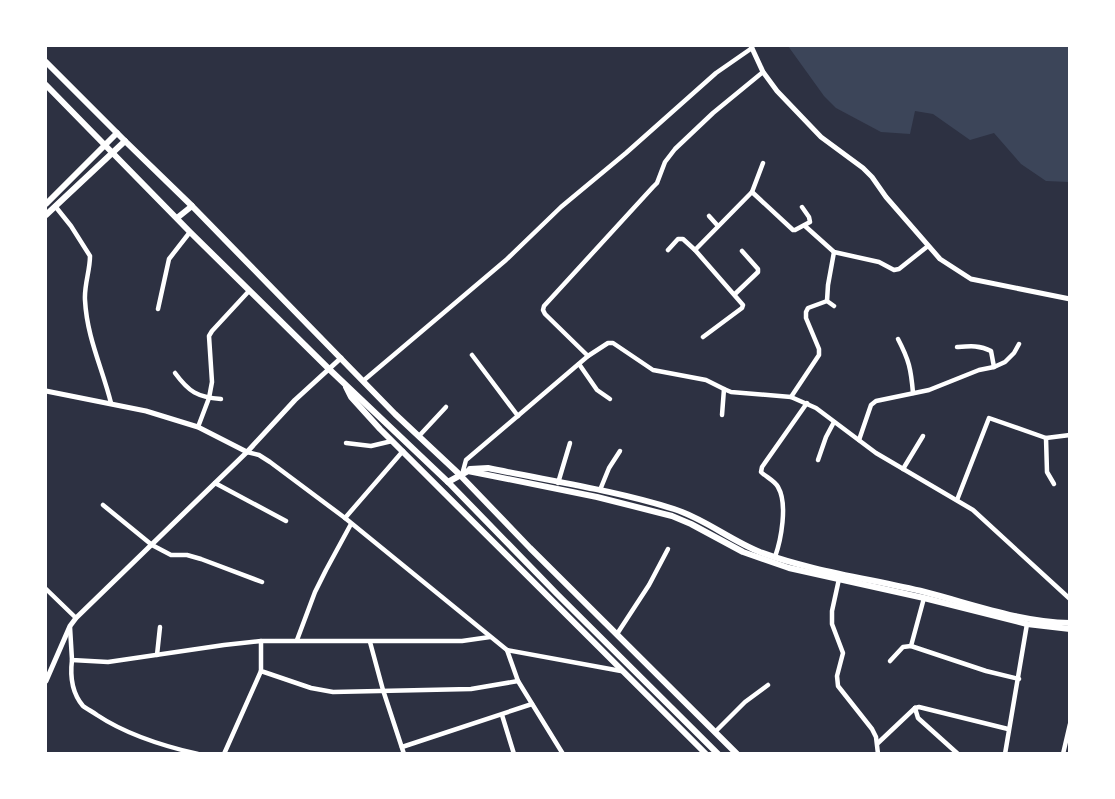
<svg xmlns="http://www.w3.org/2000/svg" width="1115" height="799" viewBox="0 0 1115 799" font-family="Barlow,sans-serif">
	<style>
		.green { fill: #3c4559 }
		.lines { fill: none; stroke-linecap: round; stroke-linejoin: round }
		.minor { stroke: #fff; stroke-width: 4.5 }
		.tertiary { stroke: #fff; stroke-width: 5 }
		.secondary { stroke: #fff; stroke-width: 6 }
		.primary { stroke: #fff; stroke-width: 6 }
	</style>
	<rect width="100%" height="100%" fill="#2d3142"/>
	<path class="green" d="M788,46H1069V182L1046,181L1021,164L994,133L970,140L933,114L915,111L910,134L881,132L836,108L824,96Z"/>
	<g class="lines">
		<g class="minor">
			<path d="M752,192L793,230H795L810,222L809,217L802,207"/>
			<path d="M55,206L71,226L90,256C90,271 84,285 85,300C87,338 102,367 111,403"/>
			<path d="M709,216L718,226"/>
			<path d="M805,226L834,252L879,262L894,270L899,269L928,246"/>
			<path d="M668,250L678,239H683L695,250L743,305L742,308L703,337"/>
			<path d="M695,250L752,192L763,163"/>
			<path d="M834,252L828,285L827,301L834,306"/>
			<path d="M735,294L758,272V269L742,251"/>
			<path d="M158,309L169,259L190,232"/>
			<path d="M898,339C909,360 911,369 913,393"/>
			<path d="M957,347C970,346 980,345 991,351L994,367"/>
			<path d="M472,355L518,416"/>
			<path d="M588,356L545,314L543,310L544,306L653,187L657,183L665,162L675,149L713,113L763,72"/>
			<path d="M579,364L597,390L610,399"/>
			<path d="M175,373C189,392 197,397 221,399"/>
			<path d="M363,381L506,260L561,207L626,153L716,73L752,48"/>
			<path d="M791,397L819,355V349L806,318V312L808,308L827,301"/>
			<path d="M722,415L724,389"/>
			<path d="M198,427L209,398L212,382L209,336L212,331L249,291"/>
			<path d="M419,436L446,407"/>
			<path d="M1046,438L1047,472L1054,484"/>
			<path d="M859,440L871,405L876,401L929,390L979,370L994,367L1005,362L1014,353L1019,344"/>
			<path d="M346,443L371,446L392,441"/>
			<path d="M247,452L259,455L270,462L345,518L507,650L621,671"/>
			<path d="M818,460L826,437L834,422"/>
			<path d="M903,469L923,436"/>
			<path d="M463,471L466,460L588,356L608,343H613L653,370L706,380L724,389L731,392L791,397L816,408L876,453L973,510L1070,599"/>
			<path d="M215,483L286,521"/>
			<path d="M558,483L570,443"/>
			<path d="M600,490L609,468L620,451"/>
			<path d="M957,500L989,418L1046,438L1070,435"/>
			<path d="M103,505L152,545L171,555H187L201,559L262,582"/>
			<path d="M345,518L403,451"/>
			<path d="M775,557C781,540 788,504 778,487C775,481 766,477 761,472L762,467L807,403"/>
			<path d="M839,579L832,611V624L843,653L837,676L838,686L872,729L876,737L878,754"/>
			<path d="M46,589L76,618"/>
			<path d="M924,598L911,646L986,671L1019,679"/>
			<path d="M70,627L72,660L108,662L224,645L261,641H462L490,637"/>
			<path d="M617,634L649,585L668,549"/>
			<path d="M297,640L315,592L326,570L351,524"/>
			<path d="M261,641V671L311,688L333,692L471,689L518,681"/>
			<path d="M370,642L383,690L404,754"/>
			<path d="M507,650L518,681L563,754"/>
			<path d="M157,655L160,627"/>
			<path d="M72,660C70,676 72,693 83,706C87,709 93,712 97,715C127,735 163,746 198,754"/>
			<path d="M890,661L903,647L911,646"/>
			<path d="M915,708L919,707L1008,729"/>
			<path d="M915,708L918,718L958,754"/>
			<path d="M502,715L514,754"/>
			<path d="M715,732L745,702L768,685"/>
			<path d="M878,743L915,708"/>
			<path d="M402,747L532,704"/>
			<path d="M224,754L261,671"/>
			<path d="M1005,754L1027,624"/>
			<path d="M1063,754L1070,724"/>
		</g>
		<g class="tertiary">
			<path d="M751,46L763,72L777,91L821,137L863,168L872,177L886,197L940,259L971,279L1070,299"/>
			<path d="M46,391L146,411L198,427L247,452"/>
			<path d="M46,681L70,626L76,618L247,452L295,400L341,358"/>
		</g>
		<g class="secondary">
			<path d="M46,204L117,133"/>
			<path d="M46,215L125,141"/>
			<path d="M470,469L488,468C550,481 614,490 674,509C705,519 730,540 760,552C811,571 871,579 925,592C972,604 1020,622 1070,623"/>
			<path d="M448,482L468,471L597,497L672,516L691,524L743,552L789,568L924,598L1027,624L1070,629"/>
		</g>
		<g class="primary">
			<path d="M46,62L125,141L192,206L395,414L458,473L530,548L737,754"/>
			<path d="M46,85L190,232L329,369L448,482L557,594L718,754"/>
			<path d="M177,218L192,206"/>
			<path d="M346,387L351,397L380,429L706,754"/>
		</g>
	</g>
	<rect width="1115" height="799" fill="none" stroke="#ffffff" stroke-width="94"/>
</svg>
